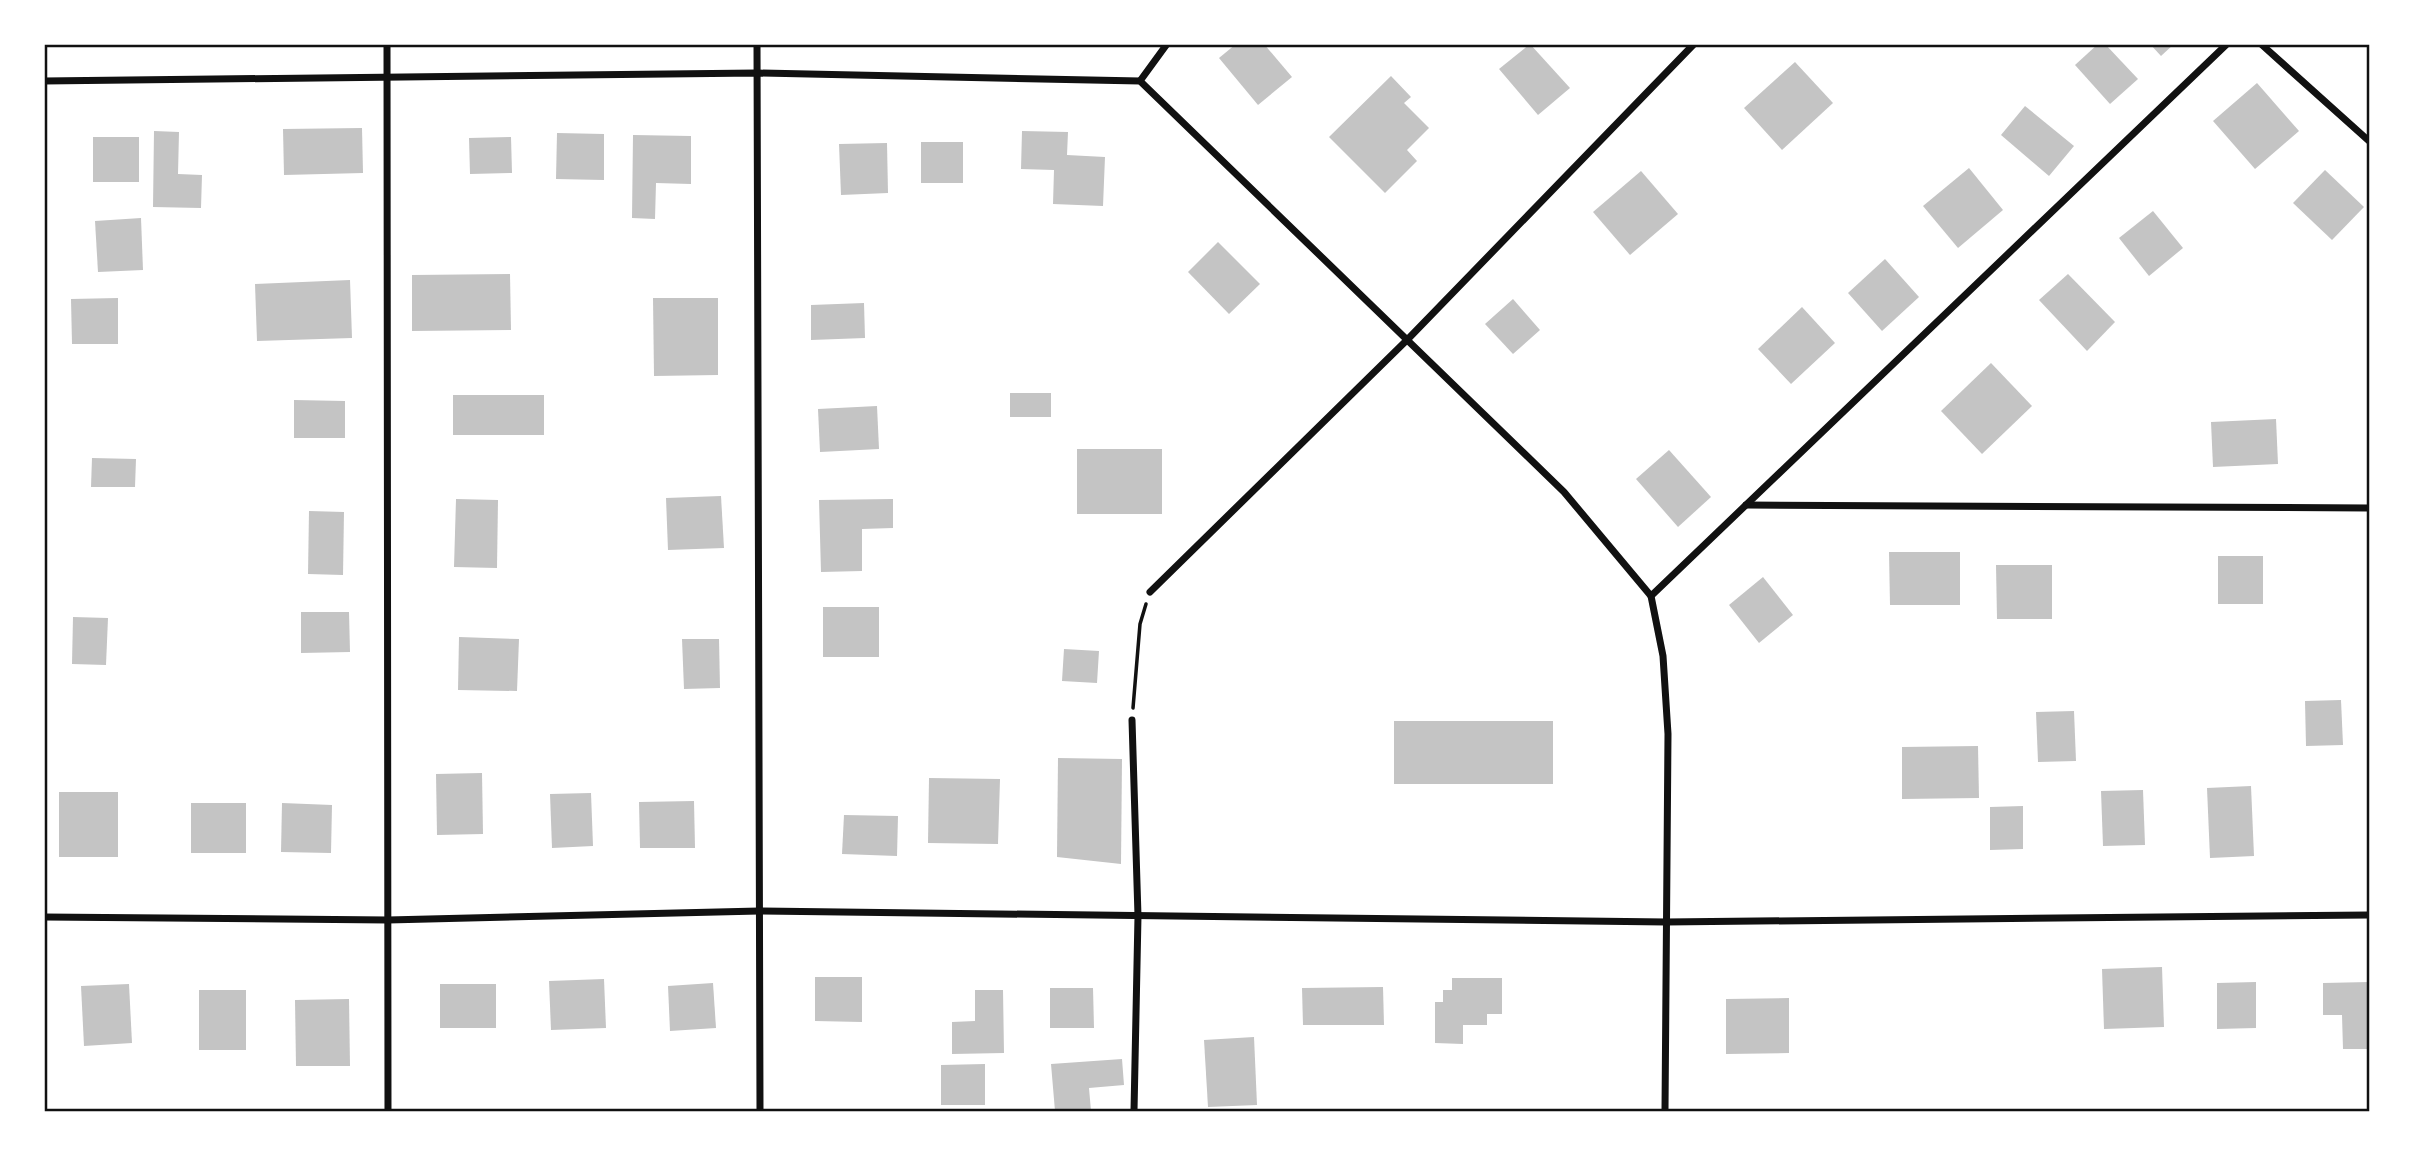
<svg xmlns="http://www.w3.org/2000/svg" width="2413" height="1155" viewBox="0 0 2413 1155" font-family="'IBM Plex Serif',serif">
	<style>
		.building { fill: #c4c4c4 }
		.lines { fill: none; stroke-linecap: round; stroke-linejoin: round }
		.path { stroke: #111; stroke-width: 3.5 }
		.minor { stroke: #111; stroke-width: 7 }
		.neatline { fill: none; stroke: #111; stroke-width: 2.5 }
	</style>
	<rect width="100%" height="100%" fill="#fff"/>
	<g class="building">
		<path d="M1236,44H1264L1292,77L1258,105L1219,58Z"/>
		<path d="M1530,44L1570,88L1538,115L1499,69Z"/>
		<path d="M2098,44H2105L2138,79L2110,104L2075,65Z"/>
		<path d="M2150,44H2174L2161,56Z"/>
		<path d="M1795,62L1833,103L1782,150L1744,108Z"/>
		<path d="M1391,76L1411,97L1404,103L1429,128L1407,150L1417,161L1385,193L1329,137Z"/>
		<path d="M2257,83L2299,131L2255,169L2213,121Z"/>
		<path d="M2025,106L2074,146L2049,176L2001,135Z"/>
		<path d="M362,128L363,173L284,175L283,129Z"/>
		<path d="M154,131L179,132L178,174L202,175L201,208L153,207Z"/>
		<path d="M1022,131L1068,132L1067,155L1105,157L1103,206L1053,204L1054,170L1021,169Z"/>
		<path d="M557,133L604,134V180L556,179Z"/>
		<path d="M633,135L691,136V184L656,183L655,219L632,218Z"/>
		<rect x="93" y="137" width="46" height="45"/>
		<path d="M511,137L512,173L470,174L469,138Z"/>
		<rect x="921" y="142" width="42" height="41"/>
		<path d="M887,143L888,193L841,195L839,144Z"/>
		<path d="M1969,168L2003,210L1958,248L1923,206Z"/>
		<path d="M2325,170L2364,207L2332,240L2293,203Z"/>
		<path d="M1641,171L1678,214L1630,255L1593,212Z"/>
		<path d="M2153,211L2183,248L2149,276L2119,238Z"/>
		<path d="M141,218L143,270L98,272L95,221Z"/>
		<path d="M1218,242L1260,284L1229,314L1188,272Z"/>
		<path d="M1885,259L1919,297L1882,331L1848,293Z"/>
		<path d="M510,274L511,330L412,331V275Z"/>
		<path d="M2068,274L2115,322L2087,351L2039,300Z"/>
		<path d="M350,280L352,338L257,341L255,284Z"/>
		<path d="M118,298V344H72L71,299Z"/>
		<path d="M653,298H718V375L654,376Z"/>
		<path d="M1513,299L1540,330L1513,354L1485,324Z"/>
		<path d="M864,303L865,338L811,340V305Z"/>
		<path d="M1802,307L1835,343L1791,384L1758,349Z"/>
		<path d="M1991,363L2032,406L1982,454L1941,411Z"/>
		<rect x="1010" y="393" width="41" height="24"/>
		<rect x="453" y="395" width="91" height="40"/>
		<path d="M294,400L345,401V438H294Z"/>
		<path d="M877,406L879,449L820,452L818,409Z"/>
		<path d="M2276,419L2278,464L2213,467L2211,422Z"/>
		<rect x="1077" y="449" width="85" height="65"/>
		<path d="M1669,450L1711,497L1678,527L1636,479Z"/>
		<path d="M92,458L136,459L135,487H91Z"/>
		<path d="M721,496L724,548L668,550L666,498Z"/>
		<path d="M456,499L498,500L497,568L454,567Z"/>
		<path d="M893,499V528L862,529V571L821,572L819,500Z"/>
		<path d="M309,511L344,512L343,575L308,574Z"/>
		<path d="M1889,552H1960V605H1890Z"/>
		<rect x="2218" y="556" width="45" height="48"/>
		<path d="M1996,565H2052V619H1997Z"/>
		<path d="M1763,577L1793,615L1759,643L1729,605Z"/>
		<rect x="823" y="607" width="56" height="50"/>
		<path d="M301,612H349L350,652L301,653Z"/>
		<path d="M73,617L108,618L106,665L72,664Z"/>
		<path d="M459,637L519,639L517,691L458,690Z"/>
		<path d="M682,639H719L720,688L684,689Z"/>
		<path d="M1064,649L1099,651L1097,683L1062,681Z"/>
		<path d="M2341,700L2343,745L2306,746L2305,701Z"/>
		<path d="M2074,711L2076,761L2038,762L2036,712Z"/>
		<rect x="1394" y="721" width="159" height="63"/>
		<path d="M1978,746L1979,798L1902,799V747Z"/>
		<path d="M1058,758L1122,759L1121,864L1057,857Z"/>
		<path d="M482,773L483,834L437,835L436,774Z"/>
		<path d="M929,778L1000,779L998,844L928,843Z"/>
		<path d="M2251,786L2254,856L2210,858L2207,788Z"/>
		<path d="M2143,790L2145,845L2103,846L2101,791Z"/>
		<rect x="59" y="792" width="59" height="65"/>
		<path d="M591,793L593,846L552,848L550,794Z"/>
		<path d="M694,801L695,848H640L639,802Z"/>
		<rect x="191" y="803" width="55" height="50"/>
		<path d="M282,803L332,805L331,853L281,852Z"/>
		<path d="M2023,806V849L1990,850V807Z"/>
		<path d="M844,815L898,816L897,856L842,854Z"/>
		<path d="M2162,967L2164,1027L2104,1029L2102,969Z"/>
		<path d="M815,977H862V1022L815,1021Z"/>
		<path d="M1452,978H1502V1014H1487V1025H1463V1044L1435,1043V1002H1443V990H1452Z"/>
		<path d="M604,979L606,1028L551,1030L549,981Z"/>
		<path d="M2256,982V1028L2217,1029V983Z"/>
		<path d="M2369,982V1049H2343L2342,1015H2323V983Z"/>
		<path d="M713,983L716,1028L670,1031L668,986Z"/>
		<path d="M129,984L132,1043L84,1046L81,986Z"/>
		<rect x="440" y="984" width="56" height="44"/>
		<path d="M1383,987L1384,1025H1303L1302,988Z"/>
		<path d="M1050,988H1093L1094,1028H1050Z"/>
		<rect x="199" y="990" width="47" height="60"/>
		<path d="M975,990H1003L1004,1053L952,1054V1022L975,1021Z"/>
		<path d="M1789,998V1053L1726,1054V999Z"/>
		<path d="M349,999L350,1066H296L295,1000Z"/>
		<path d="M1254,1037L1257,1105L1208,1107L1204,1040Z"/>
		<path d="M1122,1059L1124,1085L1089,1088L1091,1111H1055L1051,1064Z"/>
		<path d="M985,1064V1105H941V1065Z"/>
	</g>
	<g class="lines">
		<path class="path" d="M1133,708L1140,624L1146,604"/>
		<g class="minor">
			<path d="M387,44L388,1111"/>
			<path d="M757,44L760,1111"/>
			<path d="M2261,44L2369,141"/>
			<path d="M44,81L757,73L1140,81L1564,492L1651,596L1663,656L1668,734L1665,1111"/>
			<path d="M1140,81L1167,44"/>
			<path d="M1746,505L2369,508"/>
			<path d="M1150,592L1408,339L1694,44"/>
			<path d="M1651,596L2227,44"/>
			<path d="M1132,720L1138,916L1134,1111"/>
			<path d="M44,917L388,920L759,911L1666,922L2369,915"/>
		</g>
	</g>
	<rect width="2413" height="1155" fill="none" stroke="#ffffff" stroke-width="91"/>
	<rect x="46" y="46" width="2322" height="1064" class="neatline"/>
</svg>
